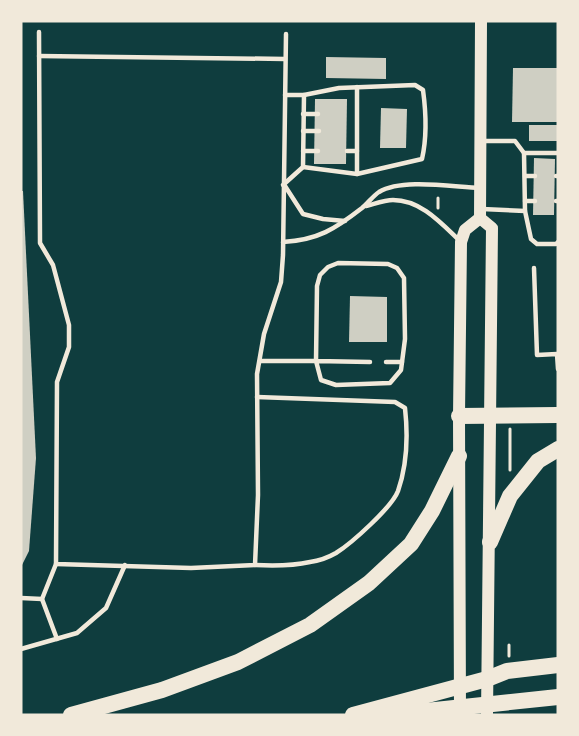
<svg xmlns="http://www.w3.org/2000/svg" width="579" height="736" viewBox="0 0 579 736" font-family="Lato,sans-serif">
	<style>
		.building { fill: #cfcfc3 }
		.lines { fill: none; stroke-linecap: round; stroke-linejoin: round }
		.path { stroke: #f1e9da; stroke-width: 3 }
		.service { stroke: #f1e9da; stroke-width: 4.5 }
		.secondary { stroke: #f1e9da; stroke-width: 12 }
		.motorway { stroke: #f1e9da; stroke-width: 16 }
	</style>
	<rect width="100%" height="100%" fill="#0f3d3e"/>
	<g class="building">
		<path d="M326,57L386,58V79L326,78Z"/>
		<path d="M513,68H558V122H512Z"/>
		<path d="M315,99H347L346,164H314Z"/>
		<path d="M381,108L407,109L406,148H380Z"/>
		<rect x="529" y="125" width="29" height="16"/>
		<path d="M534,158L555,159L554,215H533Z"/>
		<path d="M21,191H23L36,458L29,551L21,567Z"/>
		<path d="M350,296L387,297V342H349Z"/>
	</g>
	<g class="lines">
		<g class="path">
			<path d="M438,208V198"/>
			<path d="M510,470V429"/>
			<path d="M509,656V645"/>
		</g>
		<g class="service">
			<path d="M39,32L40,243L53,265L69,325V347L57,382L56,564L191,568L255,565L258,495L257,374L264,334L281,282L283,255L286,34"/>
			<path d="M39,56L285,59"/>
			<path d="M303,114H318"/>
			<path d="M303,131H319"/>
			<path d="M483,141H515L524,153H558"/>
			<path d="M303,151H318"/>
			<path d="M347,151H357"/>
			<path d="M524,153L525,211"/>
			<path d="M303,167L357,174L422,159C427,137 426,112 423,90L415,85L339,88L304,95"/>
			<path d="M357,174V87"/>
			<path d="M525,176H535"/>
			<path d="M556,176H558"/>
			<path d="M283,185L303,167L304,95H285"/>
			<path d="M285,186L303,214L323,219L345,221"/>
			<path d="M525,201H535"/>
			<path d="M556,201H558"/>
			<path d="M366,206C374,204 385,200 393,200C421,200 441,223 460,241"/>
			<path d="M482,209L525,211L531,239L537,244H556L558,242"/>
			<path d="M283,242C318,240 335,229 362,208C368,203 373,196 379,192C402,178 453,187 480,188"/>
			<path d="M534,268L537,355L557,354L558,369"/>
			<path d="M260,361H316L317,286L320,275L328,267L338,263L388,264L397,268L404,278L405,339L401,370L390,383L336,385L321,380L316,361L370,362"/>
			<path d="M386,362H402"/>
			<path d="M255,565C274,566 292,566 310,562C318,561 329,557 336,553C352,543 392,507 398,491C407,465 408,435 405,408L395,402L257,397"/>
			<path d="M21,598L42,599L56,564"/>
			<path d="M42,599L57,639"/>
			<path d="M21,649L77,633L106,608L125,565"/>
		</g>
		<g class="secondary">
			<path d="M480,218L492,228L487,715"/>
			<path d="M480,218L481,21"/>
			<path d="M460,714L459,416L461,242L465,230L480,218"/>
		</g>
		<g class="motorway">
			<path d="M459,416L558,415"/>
			<path d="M490,542L510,496L538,461L558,449"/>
			<path d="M71,715L162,690L238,662L310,625L369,583L411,544L432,511L459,456"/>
			<path d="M353,715L487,679L507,671L558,665"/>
			<path d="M388,715L558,697"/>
		</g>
	</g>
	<rect width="579" height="736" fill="none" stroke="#f1e9da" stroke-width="45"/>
</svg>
